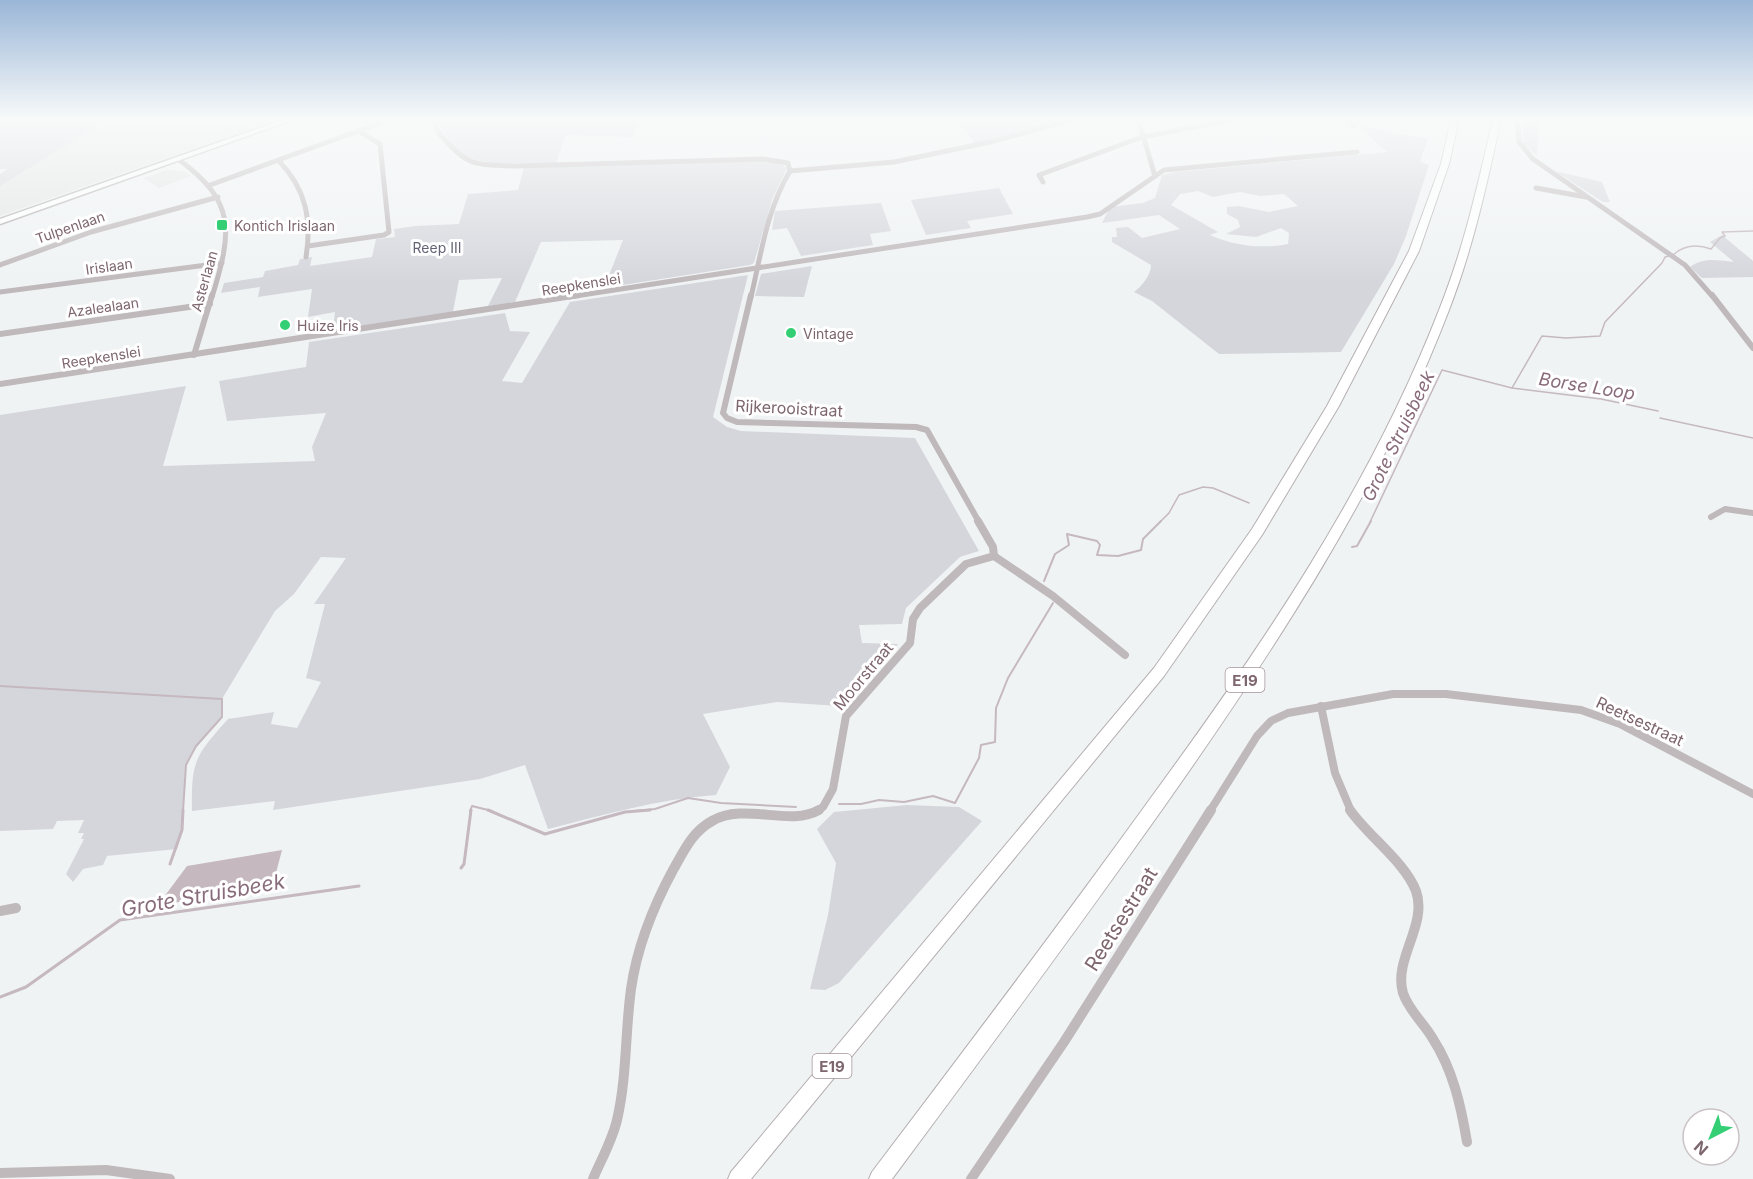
<svg xmlns="http://www.w3.org/2000/svg" width="1753" height="1179" viewBox="0 0 1753 1179" font-family="Inter,sans-serif">
	<style>
		.built { fill: #e4e4e4 }
		.green { fill: #d5d6dc; fill-rule: evenodd }
		.water { fill: #c5b8be }
		.lines { fill: none; stroke-linecap: round; stroke-linejoin: round }
		.stream-far2 { stroke: #c5b8be; stroke-width: 1.5 }
		.stream-far1 { stroke: #c5b8be; stroke-width: 2 }
		.stream { stroke: #c5b8be; stroke-width: 3 }
		.primary-casing { stroke: #b6afb2; stroke-width: 3 }
		.motorway-casing { stroke: #b5afb1; stroke-width: 2 }
		.minor-far3 { stroke: #c0b9bb; stroke-width: 5 }
		.minor-far2 { stroke: #c0b9bb; stroke-width: 6 }
		.minor-far1 { stroke: #c0b9bb; stroke-width: 8 }
		.minor { stroke: #c0b9bb; stroke-width: 10 }
		.primary { fill: #fff; fill-rule: evenodd }
		.motorway { fill: #fff; fill-rule: evenodd }
		.poi-dot { fill: #34cf75; stroke: #fff; stroke-width: 2 }
		.labels { text-anchor: middle; dominant-baseline: central; stroke-width: 6; stroke-linejoin: round; paint-order: stroke }
		.far-poi-label { font-size: 14px; fill: #7e666f; stroke: #fff; text-anchor: start }
		.far-street-label { font-size: 14px; fill: #7e666f; stroke: #fff }
		.far-park-label { font-size: 14px; fill: #646476; stroke: #fff }
		.shield { fill: #fff; stroke: #a5949a; stroke-width: 1.5 }
		.shield-label { font-size: 15px; font-weight: bold; fill: #7e666f }
		.street-label { font-size: 16px; fill: #7e666f; stroke: #fff }
		.water-label { font-size: 18px; font-style: italic; fill: #896c7b; stroke: #fff }
		.near-street-label { font-size: 20px; fill: #7e666f; stroke: #fff }
		.near-water-label { font-size: 21px; font-style: italic; fill: #896c7b; stroke: #fff }
	</style>
	<rect width="100%" height="100%" fill="#f0f3f4"/>
	<g class="built">
		<path d="M109,119H278L0,216V186Z"/>
		<path d="M166,170L184,171L191,176L159,188L144,178Z"/>
	</g>
	<g class="green">
		<path d="M0,119H109L0,186V174L8,169H0Z"/>
		<path d="M437,119H642L632,137L566,135L556,163H493L463,158L448,139Z"/>
		<path d="M956,119H1064L1065,120L975,143Z"/>
		<path d="M1522,119H1540L1537,156L1524,145Z"/>
		<path d="M1358,126L1428,139L1420,162L1429,165L1406,236L1394,264L1341,352L1219,354L1152,301L1134,292C1142,286 1151,275 1151,265L1112,242V237H1117L1116,228L1128,227L1142,238L1180,229L1159,215L1102,223L1110,207L1143,203L1155,198L1162,175L1176,172L1387,152ZM1198,191L1213,197L1240,192L1260,196L1284,194L1298,206L1269,212L1239,206L1227,207V214L1238,220L1240,227L1226,234L1256,237L1281,228L1289,233L1288,244C1261,249 1235,246 1210,235L1218,232L1171,205L1180,194Z"/>
		<path d="M776,161L787,168L772,200L754,263L750,265L604,288L623,240L541,242L515,302L488,306L502,278L459,280L453,312L333,330L335,312L308,317L312,289L258,297L260,287L221,293L224,283L263,277L265,271L298,265L300,259L312,257L310,266L372,257L376,239L395,237L394,229L415,226L459,224L468,194L518,190L524,167Z"/>
		<path d="M1555,171L1602,182L1610,202H1603Z"/>
		<path d="M999,188L1013,214L967,221L971,228L926,235L911,200Z"/>
		<path d="M881,203L891,231L870,234L873,245L801,256L787,228L772,230L775,211Z"/>
		<path d="M1722,235L1753,261V277L1702,278L1690,267C1702,257 1719,260 1734,262L1710,242Z"/>
		<path d="M812,266L804,297L755,296L761,274Z"/>
		<path d="M748,275L713,417L727,427L741,431L915,438L979,551L960,557L906,608L902,624L859,625L862,643L898,644L839,706L777,702L703,714L730,767L716,795C659,799 603,815 548,829L525,765L480,779L273,810L275,801L192,811C191,761 195,756 228,719L274,712L271,724L297,728L321,682L306,678L325,604H314L346,558L321,557L294,594L275,611L222,699V717L191,754L186,765L182,830L177,849L107,856L103,865L83,869L73,882L66,874L84,839H81L84,833H78L84,820L57,821L53,829L0,831V415L186,386L163,466L315,461L312,447L326,413L227,421L219,381L306,367L309,342L505,313L510,331L530,332L502,381L522,383L570,302Z"/>
		<path d="M907,805L959,807L982,821L839,983L825,990L810,989L828,915L836,863L817,829L834,812Z"/>
	</g>
	<path class="water" d="M282,850L272,888L158,905L187,866Z"/>
	<g class="lines">
		<g class="stream-far2">
			<path d="M1673,255C1684,245 1697,244 1711,249L1720,238L1725,236L1722,232L1753,231"/>
			<path d="M1512,388L1601,399L1658,411"/>
			<path d="M1660,418L1753,438"/>
			<path d="M1160,522L1169,513L1179,495L1203,487L1213,488L1249,503"/>
			<path d="M1370,522L1442,370L1512,388L1542,336L1566,338L1600,336L1605,322L1662,263L1665,257L1669,256"/>
		</g>
		<g class="stream-far1">
			<path d="M1352,547L1357,546L1371,521"/>
			<path d="M1044,581L1055,554L1069,545L1067,534L1097,541L1100,545L1097,555L1118,556L1141,550L1143,539L1161,521"/>
			<path d="M0,686L222,699V717L196,746L186,765L183,811"/>
			<path d="M839,804H861L879,800L904,802L933,796L955,803L979,758L981,745L995,742L996,708L1008,678L1053,603"/>
			<path d="M470,811L472,806L492,811"/>
			<path d="M635,811L655,809L688,798L721,803L796,807"/>
		</g>
		<g class="stream">
			<path d="M488,810L545,834L625,812L650,810"/>
			<path d="M170,864L182,830L183,810"/>
			<path d="M461,868L464,864L471,810"/>
			<path d="M0,997L26,987L120,920L359,886"/>
		</g>
		<g class="primary-casing">
			<path id="primary" d="M285,119H295L0,224V219Z"/>
		</g>
		<g class="motorway-casing">
			<g id="motorway">
				<path d="M1451,119H1459L1449,164L1419,251L1339,406L1262,535L1164,676L751,1179H728L731,1172L1154,668L1252,529L1327,406L1409,251L1441,164Z"/>
				<path d="M1493,119H1501C1487,184 1473,248 1449,310C1381,488 1275,649 1166,804C1077,930 984,1055 892,1179H869L872,1172C966,1048 1059,925 1150,799C1262,646 1370,488 1439,310C1464,248 1478,184 1493,119Z"/>
			</g>
		</g>
		<g class="minor-far3">
			<path d="M434,119C436,130 440,135 448,143C471,169 483,164 516,166L763,159L788,163L790,171"/>
			<path d="M1138,119L1155,176"/>
			<path d="M1346,119L1354,126"/>
			<path d="M1517,119L1519,142L1533,159L1685,265L1713,297"/>
			<path d="M178,159C237,202 232,232 212,297"/>
			<path d="M279,161C306,189 312,220 306,257"/>
			<path d="M790,171L894,162L990,142L1075,119"/>
			<path d="M1043,182L1039,175L1142,137L1237,119"/>
			<path d="M210,185L391,119"/>
			<path d="M1536,188L1586,197"/>
			<path d="M308,246L384,235L389,232L380,144L359,131"/>
			<path d="M0,265L91,232L218,197"/>
			<path d="M0,292L222,263"/>
			<path d="M569,297L1087,217L1100,214L1164,170L1357,152"/>
			<path d="M751,297C761,254 767,209 790,171"/>
		</g>
		<g class="minor-far2">
			<path d="M751,295L723,413L727,418L737,422L916,427L927,430L979,522"/>
			<path d="M1712,295L1753,348"/>
			<path d="M0,334L210,304"/>
			<path d="M194,355L212,295"/>
			<path d="M0,384L579,295"/>
			<path d="M1711,517L1725,509L1753,513"/>
		</g>
		<g class="minor-far1">
			<path d="M978,521L993,547L994,556"/>
			<path d="M994,556L1053,596L1125,655"/>
			<path d="M1321,706L1335,773L1351,811"/>
			<path d="M816,811L823,807L833,789L846,716L910,643L913,619L920,608L966,564L994,556"/>
			<path d="M1210,811L1257,736L1271,721L1288,713L1393,694H1446L1581,710L1620,724L1753,794"/>
		</g>
		<g class="minor">
			<path d="M1350,810C1368,836 1405,862 1416,891C1428,925 1393,959 1403,993C1409,1011 1424,1023 1433,1039C1453,1070 1461,1106 1467,1142"/>
			<path d="M0,911L16,908"/>
			<path d="M0,1173L106,1170L170,1179"/>
			<path d="M593,1179C601,1160 612,1141 617,1120C627,1077 625,1033 631,989C637,947 653,907 673,870C684,851 692,832 712,821C745,802 789,827 819,810"/>
			<path d="M971,1179L1064,1042L1211,810"/>
		</g>
		<use href="#primary" class="primary"/>
		<use href="#motorway" class="motorway"/>
	</g>
	<linearGradient id="sky" x2="0" y2="1"><stop stop-color="#9ab6d7"/><stop offset="0.42" stop-color="#f8fafa"/><stop offset="1" stop-color="#f8fafa" stop-opacity="0"/></linearGradient>
	<rect width="1753" height="284" fill="url(#sky)"/>
	<g class="poi-dot">
		<rect x="216" y="219" width="12" height="12" rx="3"/>
		<circle cx="285" cy="325" r="6"/>
		<circle cx="791" cy="333" r="6"/>
	</g>
	<g class="labels">
		<g class="far-poi-label">
			<text x="234" y="225">Kontich Irislaan</text>
			<text x="297" y="325">Huize Iris</text>
			<text x="803" y="333">Vintage</text>
		</g>
		<g class="far-street-label">
			<text transform="translate(70 227) rotate(-19)">Tulpenlaan</text>
			<text transform="translate(109 266) rotate(-8)">Irislaan</text>
			<text transform="translate(204 281) rotate(-74)">Asterlaan</text>
			<text transform="translate(581 284) rotate(-9)">Reepkenslei</text>
			<text transform="translate(103 307) rotate(-8)">Azalealaan</text>
			<text transform="translate(101 357) rotate(-9)">Reepkenslei</text>
		</g>
		<g class="far-park-label">
			<text x="437" y="247">Reep III</text>
		</g>
		<g class="shield">
			<rect x="1225.5" y="668" width="39" height="24" rx="4.5"/>
			<rect x="812.5" y="1054" width="39" height="24" rx="4.5"/>
		</g>
		<g class="shield-label">
			<text x="1245" y="680">E19</text>
			<text x="832" y="1066">E19</text>
		</g>
		<g class="street-label">
			<text transform="translate(789 408) rotate(3)">Rijkerooistraat</text>
			<text transform="translate(863 676) rotate(-50)">Moorstraat</text>
			<text transform="translate(1640 721) rotate(25)">Reetsestraat</text>
		</g>
		<g class="water-label">
			<text transform="translate(1587 386) rotate(9)">Borse Loop</text>
			<text transform="translate(1398 436) rotate(-64)">Grote Struisbeek</text>
		</g>
		<g class="near-street-label">
			<text transform="translate(1121 919) rotate(-58)">Reetsestraat</text>
		</g>
		<g class="near-water-label">
			<text transform="translate(203 895) rotate(-10)">Grote Struisbeek</text>
		</g>
	</g>
	<g transform="translate(1711 1137) rotate(222)"><circle r="28" fill="#ffffff" stroke="#cbc2c5" stroke-width="1.5"/>
	<path d="M0-4.5L10 22L0 15L-10 22Z" fill="#34cf75"/>
	<text y="-9" font-size="16" font-weight="bold" text-anchor="middle" fill="#7e666f">N</text>
	</g>
</svg>
